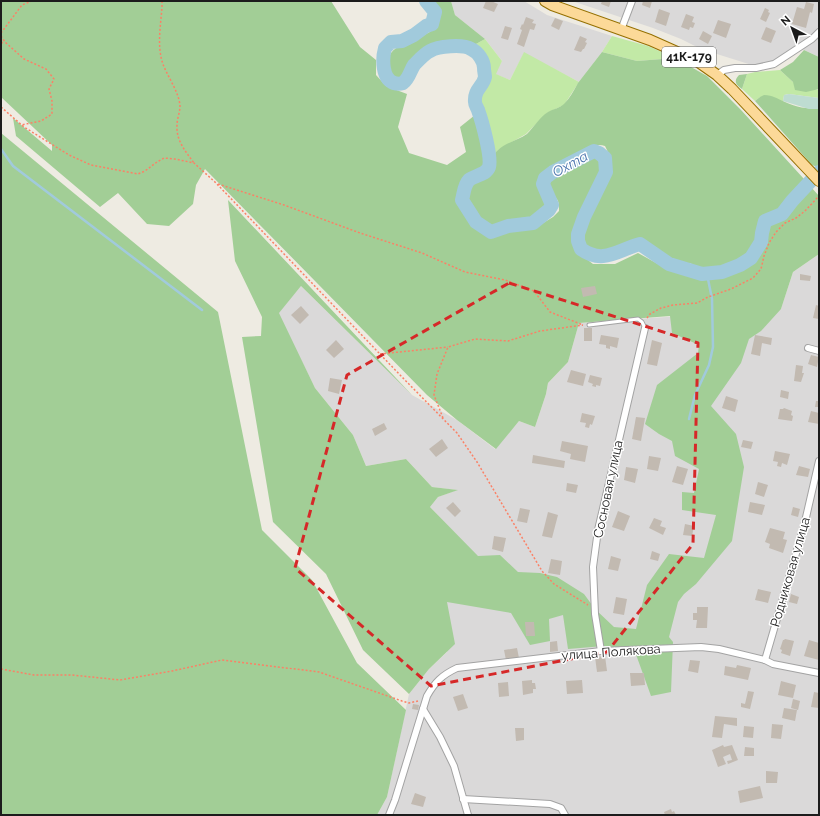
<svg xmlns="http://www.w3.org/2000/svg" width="820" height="816" viewBox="0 0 820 816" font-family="Raleway,sans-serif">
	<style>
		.residential { fill: #dad9d9 }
		.grass { fill: #c2e9a6 }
		.forest { fill: #a2ce96 }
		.wetland { fill: #bedcd1 }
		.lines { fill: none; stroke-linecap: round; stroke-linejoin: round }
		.stream { stroke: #a1cadc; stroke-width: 2.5 }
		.river { stroke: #a1cadc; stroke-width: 14 }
		.building { fill: #c2bab1 }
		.lane-casing { stroke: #a3a3a3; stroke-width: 5 }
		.street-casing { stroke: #a3a3a3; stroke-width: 8 }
		.primary-casing { stroke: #957000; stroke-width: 12 }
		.path { stroke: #fb8166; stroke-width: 1.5; stroke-dasharray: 2 2; stroke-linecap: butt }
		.lane { stroke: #fff; stroke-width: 3 }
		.street { stroke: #fff; stroke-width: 6 }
		.primary { stroke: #fcd998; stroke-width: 10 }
		.marked { fill: none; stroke: #d62828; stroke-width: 3; stroke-dasharray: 8 5; stroke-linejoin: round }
		.labels { text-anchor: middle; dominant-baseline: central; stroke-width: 3; stroke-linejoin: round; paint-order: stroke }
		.shield { fill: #fff; stroke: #606060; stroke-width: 1 }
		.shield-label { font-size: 12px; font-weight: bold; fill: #1c1c1c }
		.street-label { font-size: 13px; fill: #1c1c1c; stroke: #fff }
		.water-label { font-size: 14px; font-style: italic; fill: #4872ac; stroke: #fff }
	</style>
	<rect width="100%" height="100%" fill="#eeebe2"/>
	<g class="residential">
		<path d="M451,1H524L547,15L612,36L602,52L579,82L524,53L510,80L495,74L502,61L485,39L455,15Z"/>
		<path d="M572,1H819V57L796,46L772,62L755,66L701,49L681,39L653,28Z"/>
		<path d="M819,254V815H377L387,797L409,694L429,669L447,652V602L478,557L430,507L438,497L457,490L432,487L406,459L366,466L353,435L315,388L278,313L301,286L412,395L457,420L495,449L519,421L535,427L546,394L548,383L568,362L579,323L781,309L793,272Z"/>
	</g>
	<g class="grass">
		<path d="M612,36L648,46L675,58L637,61L602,52Z"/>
		<path d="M485,39L502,61L496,74L510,80L524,52L579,82L564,105L547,113L526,134L498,150L494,155L485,118L478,102L479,93L488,80L487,57L476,44Z"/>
		<path d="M780,70L793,82L818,90L819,89V98L789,94L784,95L783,101L760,97L755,101L742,89L747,74L755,72Z"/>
	</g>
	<g class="forest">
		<path d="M1,1H331L360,47L376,60V75L386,86L407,94L398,127L409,153L447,165L466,152L460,127L475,115L484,149L486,163L480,170L462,182L459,200L475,225L491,236L508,231L535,228L553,217L559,211C559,208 559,204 558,201C556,196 549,192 549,185C550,176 586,161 594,157L597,158L601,166V175L572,234L576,251L593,264H615L638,253L667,269L700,279L723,277L741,270L754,261L764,246L769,226L783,219L811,187L819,196V254L793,272L781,309L761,331L749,339L741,363L711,406L736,434L744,467L732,541L696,584L684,594L678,602L669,637L673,642L671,692L651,696L634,649L604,646L568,649L563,615L549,619L550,641L530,645L511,613L447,602L455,644L429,669L409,694L363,650L326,574L273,522L242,337L261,336L262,317L235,261L228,200L412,395L301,286L279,313L315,388L353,435L366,466L406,459L432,487L458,490L438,497L430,507L478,556L500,555L518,572L540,573L557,577L584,594L595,609L614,627L636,629L647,585L669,554L704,558L716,515L682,510V492L694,493L699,469L675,456L672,441L659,434L645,424L657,385L698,353L699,345L672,333L670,316L579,323L568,362L548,383L546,394L535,427L519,421L496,449L457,420L427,395L205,169L196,185L193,204L169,226L147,224L118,193L100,207L16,136L13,118L52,151V145L1,97Z"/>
		<path d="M430,1H451L455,15L485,39L476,44L439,42L423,48L408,66L401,80L394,79L390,76C382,45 402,47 424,35C430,32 435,30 437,23C439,20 438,15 438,11Z"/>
		<path d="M804,50L819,57V89L806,92L795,90L793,82L780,70L793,62Z"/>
		<path d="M602,52L637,61L675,58L707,76L741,110L804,179L778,211L763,217L760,223L758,237L748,253L735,263L721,269H700L690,263L679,264L642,239L633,240L608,251L597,252L583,244L581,238L587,221L612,172L611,158L605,146C600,144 595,145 590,147C580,151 544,169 539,177C535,184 543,197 547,203C538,222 524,217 508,221C502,223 498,228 491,226C481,223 476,215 472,207C457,181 479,186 490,175C497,168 490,157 498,150C506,143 518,140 527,134C534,127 540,117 548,112C553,109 560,108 564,104C570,98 574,90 578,83C586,73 594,62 602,52Z"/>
		<path d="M747,74L742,89C736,85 733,81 739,75Z"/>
		<path d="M764,95C773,95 778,99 785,102C796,107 807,109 819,109V165L817,167L812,165L755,101L760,97Z"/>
		<path d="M1,133L218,312L262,530L312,580L357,663L406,710L387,797L377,815H1Z"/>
	</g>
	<path class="wetland" d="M789,94L819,98V109H809L783,101L784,95Z"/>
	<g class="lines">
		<g class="stream">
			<path d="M1,149L13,166L202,310"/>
			<path d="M689,419L695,395L709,365L713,347L712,299L707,274"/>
		</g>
		<path class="river" d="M426,1L435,12L432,24L426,26L414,35L402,41L391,42L385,48C382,59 382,79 394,83C397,84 400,84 403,83C409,79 410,71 414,65C418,61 424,54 430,51C438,46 463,44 471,49C478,52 484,61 484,68C484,71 485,75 485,77C483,87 474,89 475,102C475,105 477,107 478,110C482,121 492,157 489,167C486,175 475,175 469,180C464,185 464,193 462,200L476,222L491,232L508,226L533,223L549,210L552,205L543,184L545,178L553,172L594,151L599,153L605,158L606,172L584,217L578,234V241L581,249C603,265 618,250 640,244L669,264L702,274L722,272L740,265L751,258L761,242L762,233L765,221L782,214L792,201L819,172"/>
	</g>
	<g class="building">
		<path d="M486,1H491L498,4L494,12L483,8Z"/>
		<path d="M602,1H611L609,7L601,4Z"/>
		<path d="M643,1H652L650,8L642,5Z"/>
		<path d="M806,2L814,4L812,13L810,12L806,28L792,24L797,7L804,9Z"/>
		<path d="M765,8L769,10L768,12L770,13L766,22L760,19Z"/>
		<path d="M659,9L670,13L666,26L655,22Z"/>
		<path d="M686,14L694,17L692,22L695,23L693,28L690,27L689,30L681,27Z"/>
		<path d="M526,17L534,20L532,23L536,24L534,30L530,29L524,47L517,44L522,30L520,29L522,24L523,25Z"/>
		<path d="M555,18L563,21L559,30L551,26Z"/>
		<path d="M718,20L731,24L726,38L713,33Z"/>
		<path d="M505,26L512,28L508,40L501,38Z"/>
		<path d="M766,27L776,31L771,43L761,39Z"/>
		<path d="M703,31L712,36L708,44L699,39Z"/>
		<path d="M580,36L587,39L585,42L587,43L584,49H583L581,52L574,50Z"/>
		<path d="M800,274L811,276L810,281L800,280Z"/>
		<path d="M595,286L597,294L583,297L581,288Z"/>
		<path d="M816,305L819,306V319L813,318Z"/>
		<path d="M301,306L309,315L300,324L291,315Z"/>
		<rect x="584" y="328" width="8" height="13"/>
		<path d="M601,335L619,338L617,348L610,346V349L606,348V345L599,344Z"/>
		<path d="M755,335L772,338L771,345L762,343L760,356L751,354Z"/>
		<path d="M336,340L344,349L334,358L326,350Z"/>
		<path d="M652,340L662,343L657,366L647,364Z"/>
		<path d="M811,355L819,357L817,367L808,364Z"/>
		<path d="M796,365L803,366L802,373H804L801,382L794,381Z"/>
		<path d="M571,370L586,374L583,386L567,382Z"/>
		<path d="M590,375L602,378L600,386L596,385V387L592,386L593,384L588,382Z"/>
		<path d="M330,378L342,380L339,394L328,391Z"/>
		<path d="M781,390L789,392L788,399L780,397Z"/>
		<path d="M726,396L738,400L735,412L722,408Z"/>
		<path d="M816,401H819V407H815Z"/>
		<path d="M784,408L792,411L791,415L793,416L792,421L778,419L780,409H783Z"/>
		<path d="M811,411L819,413V424L808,422Z"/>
		<path d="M582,413L595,416L592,425L590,424L589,428L585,427L586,423L580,422Z"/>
		<path d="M636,417L645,418L641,441L632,439Z"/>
		<path d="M384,423L387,429L375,436L372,429Z"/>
		<path d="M442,439L448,448L436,457L429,449Z"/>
		<path d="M743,440L753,442L751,449L741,447Z"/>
		<path d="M562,441L588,446L585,462L570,459L571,454L560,451Z"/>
		<path d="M775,451L790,454L787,465L782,463L781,467L777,466L778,462L773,461Z"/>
		<path d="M533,455L565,461L564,468L532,463Z"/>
		<path d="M649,456L661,458L658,471L647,469Z"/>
		<path d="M677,466L688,469L683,485L672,482Z"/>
		<path d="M799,466L810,469L808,477L796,475Z"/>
		<path d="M626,467L638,469L635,483L624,480Z"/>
		<path d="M758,482L768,485L764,497L755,494Z"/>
		<path d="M567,483L578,485L576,493L566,491Z"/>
		<path d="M453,502L461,511L455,517L446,508Z"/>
		<path d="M750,502L765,505L762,515L748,512Z"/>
		<path d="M793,507L800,509L798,517L791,515Z"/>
		<path d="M520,508L530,510L527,523L517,521Z"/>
		<path d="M618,511L630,516L624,531L612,527Z"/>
		<path d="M548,512L558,515L552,538L542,536Z"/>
		<path d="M654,518L662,521L660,526L666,528L663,535L649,528Z"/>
		<path d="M685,524L694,526L692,536L683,535Z"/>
		<path d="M770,528L785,532L783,539L787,540L783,553L769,548L770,544L765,542Z"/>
		<path d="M494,536L506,538L503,552L492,549Z"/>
		<path d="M652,551L660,554L658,561L650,559Z"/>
		<path d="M611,556L621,559L618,571L608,569Z"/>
		<path d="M551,559L562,561L560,575L548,573Z"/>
		<path d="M758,589L771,592L768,603L755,600Z"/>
		<path d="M791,594L799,597L797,604L789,602Z"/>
		<path d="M616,597L627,599L624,615L613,613Z"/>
		<path d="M697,607H708L707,628H696L697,620H693V613H697Z"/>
		<path d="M525,622H534L535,636H526Z"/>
		<path d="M785,639L794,641L790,656L781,653L782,650L780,649L783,640H784Z"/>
		<path d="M809,640L819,643V660L804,656Z"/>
		<path d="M557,641L558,651L550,652V642Z"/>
		<path d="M517,648L519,658L506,660L504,650Z"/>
		<path d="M605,656L607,671L597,672L595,657Z"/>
		<path d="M690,660L700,661L698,673L688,671Z"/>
		<path d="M737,665L751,668L748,680L724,675L725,666L736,668Z"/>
		<path d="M630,673H644L645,685L631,686Z"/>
		<path d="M532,680V683H535L536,689H533V693L523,695L522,681Z"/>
		<path d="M582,680L583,693L567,694L566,681Z"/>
		<path d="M781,681L796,685L793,698L778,695Z"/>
		<path d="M508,682L509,696L499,697L498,683Z"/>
		<path d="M748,691L754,692L750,709L741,707V703L745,704Z"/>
		<path d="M814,692L819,693V708L811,707Z"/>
		<path d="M463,694L468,708L458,711L453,697Z"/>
		<path d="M793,699L800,701L798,710L791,708Z"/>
		<path d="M413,704L419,705L418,710L412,709Z"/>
		<path d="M784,708L797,710L795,721L782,718Z"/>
		<path d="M715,716L737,718V726L724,724L722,738L712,737Z"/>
		<path d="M772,724L783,725L781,739L771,738Z"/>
		<path d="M744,726L754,727L753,738L743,737Z"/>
		<path d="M515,728H524V740L516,741Z"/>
		<path d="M723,745L724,747L732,745L738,760L728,764L727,761L732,760L730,754L723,757L726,764L718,767L712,750Z"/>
		<path d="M745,747L754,748V756H744Z"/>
		<path d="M766,771L778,772L777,783H766Z"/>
		<path d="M760,786L763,798L740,803L738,791Z"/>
		<path d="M415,793L426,797L423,807L411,804Z"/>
		<path d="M671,809L672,812L674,811L676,815H665L664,812Z"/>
	</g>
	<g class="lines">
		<g class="lane-casing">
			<path id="lane" d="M589,325L638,319L642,322L645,328"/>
		</g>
		<g class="street-casing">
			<g id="street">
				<path d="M621,30L632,1"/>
				<path d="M717,75L724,70L735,68H756L774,64L812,39L819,32"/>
				<path d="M808,348L819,351"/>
				<path d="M601,651L595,614L593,567L598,530L645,328"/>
				<path d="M765,660L804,526L819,461"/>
				<path d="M423,709L440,737L454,766L468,815"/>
				<path d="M463,799L550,804L561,808L565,815"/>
				<path d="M389,815L395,800L427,696C435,682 442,675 457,668L601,651L701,647L719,649L765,660L773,664L819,673"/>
			</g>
		</g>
		<g class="primary-casing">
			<path id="primary" d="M545,1L552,5L650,40L677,52L697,61L717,75L732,89L819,181"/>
		</g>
		<g class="path">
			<path d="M162,1V6C161,24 157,43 162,61C166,75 179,91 180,106C180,112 177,119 177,125C176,140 185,151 194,163"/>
			<path d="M1,33L22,5L32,1"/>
			<path d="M1,36L5,42L24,59L46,69L54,79L49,89L52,101V114L41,121L21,125"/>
			<path d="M1,43L5,42"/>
			<path d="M1,107L24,127L69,155L91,165L138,174L145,171L157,162L164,158L175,159L194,163L216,183L401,376L457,433L477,462L542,571L554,584L588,605"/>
			<path d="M218,184L284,205L360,233L422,253L465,272L505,280L534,291L550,312L583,325"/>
			<path d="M647,318L650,314L661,308L673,305L697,303L708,297L731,289L753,278L761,269L764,256L769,243L776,232L785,223L796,218L805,211L819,196"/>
			<path d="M380,354L448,347"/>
			<path d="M443,418L434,395L437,374L448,347L475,339L508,341L540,331L583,325"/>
			<path d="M1,669L34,675H72L120,680L172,671L222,660L319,672L402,701L409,703L418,701"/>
		</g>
		<use href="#lane" class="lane"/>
		<use href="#street" class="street"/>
		<use href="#primary" class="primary"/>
	</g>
	<path class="marked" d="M509,283L698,343L693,544L607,652L431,686L295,568L347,375Z"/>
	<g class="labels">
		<rect class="shield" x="662" y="47" width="54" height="20" rx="3"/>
		<g class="shield-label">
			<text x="689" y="57">41К-179</text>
		</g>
		<g class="street-label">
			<text transform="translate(608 489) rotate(-78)">Сосновая улица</text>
			<text transform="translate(790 572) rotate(-74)">Родниковая улица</text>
			<text transform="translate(611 652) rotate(-4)">улица Полякова</text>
		</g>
		<g class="water-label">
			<text transform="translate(570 164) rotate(-29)">Охта</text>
		</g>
	</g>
	<rect width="820" height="816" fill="none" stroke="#1c1c1c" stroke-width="4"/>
	<g transform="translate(792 28) rotate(319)" stroke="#ffffff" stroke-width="3" paint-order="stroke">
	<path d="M0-3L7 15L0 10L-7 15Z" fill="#1c1c1c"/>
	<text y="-6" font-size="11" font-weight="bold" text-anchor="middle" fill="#1c1c1c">N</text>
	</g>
</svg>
